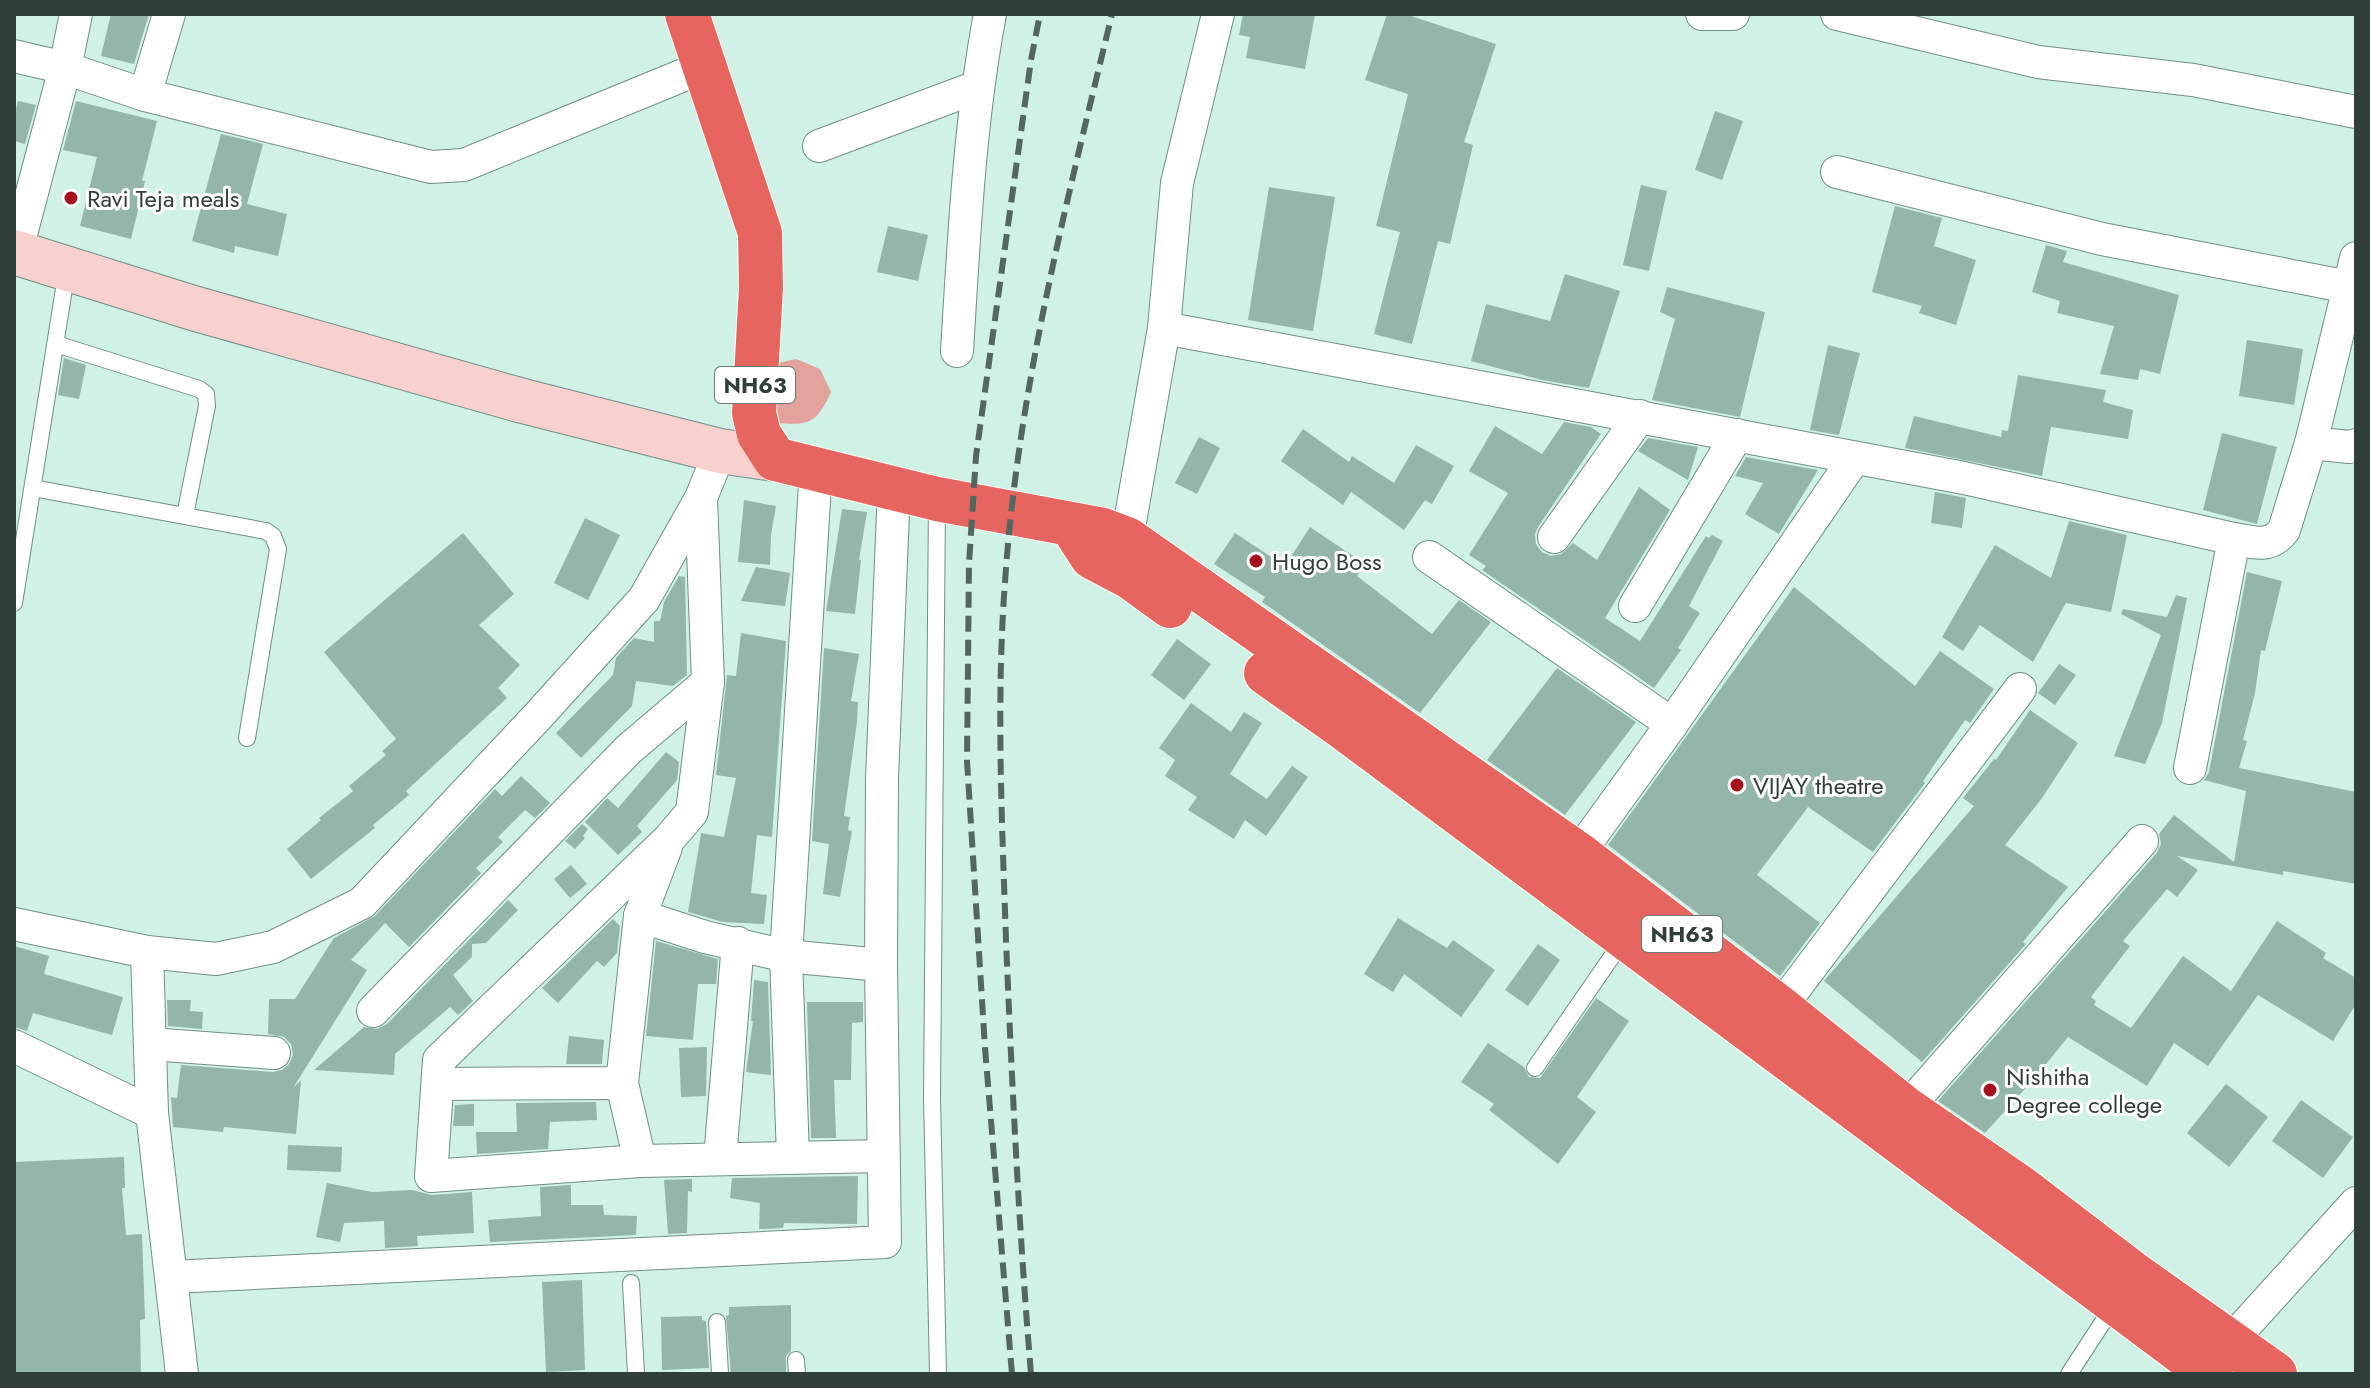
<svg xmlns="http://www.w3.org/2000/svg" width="2370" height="1388" viewBox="0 0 2370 1388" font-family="Jost,sans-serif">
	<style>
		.green { fill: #e3a29c }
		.building { fill: #94b5aa }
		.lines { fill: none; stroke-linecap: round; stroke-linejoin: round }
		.lane-casing { stroke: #708f85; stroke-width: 18 }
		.street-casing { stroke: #708f85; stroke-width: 34 }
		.secondary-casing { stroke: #708f85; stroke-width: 46 }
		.highway-casing { stroke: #fff; stroke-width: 46 }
		.lane { stroke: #fff; stroke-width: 16 }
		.street { stroke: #fff; stroke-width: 32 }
		.secondary { stroke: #f8d1cf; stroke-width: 44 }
		.highway { stroke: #e6665f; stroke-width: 44 }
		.rail { stroke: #546660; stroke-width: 6; stroke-dasharray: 16 8; stroke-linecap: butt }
		.poi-dot { fill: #a60f1c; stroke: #fff; stroke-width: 3 }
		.labels { text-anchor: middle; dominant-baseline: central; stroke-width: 6; stroke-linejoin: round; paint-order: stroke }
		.shield { fill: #fff; stroke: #6f7975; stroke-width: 2 }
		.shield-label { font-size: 22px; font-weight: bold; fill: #313f3a }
		.poi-label { font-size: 24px; fill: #313f3a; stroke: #fff; text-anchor: start }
	</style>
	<rect width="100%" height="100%" fill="#cff1e6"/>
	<path class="green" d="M796,359L820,369L831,392C817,422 810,426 778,423L764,405L774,364Z"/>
	<g class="building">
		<path d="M111,14H149L134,64L101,56Z"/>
		<path d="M1243,14H1315L1305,69L1246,58L1250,37L1239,35Z"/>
		<path d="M1387,14H1405L1496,44L1464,142L1473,145L1450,244L1438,241L1412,344L1374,334L1400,232L1376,226L1408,94L1365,80Z"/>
		<path d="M18,101L36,105L25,144L14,141V118Z"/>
		<path d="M76,101L157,121L142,181H145L131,239L80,226L97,157L63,150Z"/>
		<path d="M1715,111L1743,121L1722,180L1695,170Z"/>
		<path d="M221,134L263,144L247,204L287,214L278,256L235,246L234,253L192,241Z"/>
		<path d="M1641,185L1667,191L1649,271L1623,265Z"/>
		<path d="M1269,187L1335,197L1313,331L1248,320Z"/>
		<path d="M1895,206L1942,218L1934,246L1976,260L1956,325L1919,313L1922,306L1872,292Z"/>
		<path d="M888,226L928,235L918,281L877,272Z"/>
		<path d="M2046,245L2067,251L2063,262L2179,295L2160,374L2140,369L2138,380L2100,374L2114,326L2057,313L2060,301L2032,292Z"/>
		<path d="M1565,274L1620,291L1589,388L1542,380L1471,361L1486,304L1550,321Z"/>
		<path d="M1667,287L1765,312L1740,417L1652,400L1675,319L1660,312Z"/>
		<path d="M2247,340L2303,349L2294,405L2239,396Z"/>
		<path d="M1828,345L1860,353L1839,435L1810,430Z"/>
		<path d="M64,358L86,365L79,399L58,395Z"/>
		<path d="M2018,375L2106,390L2103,402L2133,410L2128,439L2051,427L2042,476L1905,448L1914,416L2001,437L2002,430L2008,431Z"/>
		<path d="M1564,422L1591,427L1601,434L1538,527L1535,534L1536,544L1542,552L1551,556L1561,554L1573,543L1597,560L1639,487L1670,510L1605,618L1640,641L1706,536L1709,538L1712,535L1723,541L1689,606L1700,613L1678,648L1681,650L1654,688L1482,570L1486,566L1469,555L1508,493L1469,471L1495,426L1542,454Z"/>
		<path d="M1303,429L1349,462L1352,456L1394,483L1416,445L1454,466L1432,504L1425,500L1404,530L1351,492L1343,505L1281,461Z"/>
		<path d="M2222,433L2277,447L2257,524L2203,510Z"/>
		<path d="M1199,437L1220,448L1197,494L1175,483Z"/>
		<path d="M1648,438L1698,447L1688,480L1638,451Z"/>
		<path d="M1746,457L1818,470L1779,534L1745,514L1763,483L1735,476Z"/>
		<path d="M1935,492L1966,498L1962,528L1931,523Z"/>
		<path d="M744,500L776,506L771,535L770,565L738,562Z"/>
		<path d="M842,509L867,512L859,560H861L855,614L826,611Z"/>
		<path d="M585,518L620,535L588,600L554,583Z"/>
		<path d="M2069,521L2127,535L2111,612L2066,603L2033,662L1980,625L1963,651L1942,637L1995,545L2051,578Z"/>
		<path d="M1310,527L1365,564L1357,576L1432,634L1459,600L1491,622L1420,713L1262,602L1265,597L1214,564L1235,533L1285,566Z"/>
		<path d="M463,533L514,594L479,625L520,665L498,688L507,698L406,791L409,795L373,825L375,828L311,879L287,849L321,820L319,818L353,791L349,786L386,755L382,751L396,739L324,652Z"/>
		<path d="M756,567L790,573L785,606L741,601Z"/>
		<path d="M2247,572L2282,581L2265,651L2261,650L2255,693L2243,740L2247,741L2239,768L2356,792V884L2283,871V875L2177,856L2198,870L2177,897L2167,889L2123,941L2130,946L2091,997L2096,1001L2094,1005L2131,1028L2183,956L2231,991L2277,921L2326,953L2323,958L2356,978V1004L2333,1041L2258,995L2208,1066L2174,1043L2147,1086L2068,1037L2034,1079L1985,1133L1938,1101L2156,854L2161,844L2159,834L2174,815L2234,862L2246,791L2204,780L2209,772Z"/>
		<path d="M679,576L685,577L687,675L673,686L636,681L632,706L581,758L556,733L613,675L616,658L634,638L654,642V621H660L664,602Z"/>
		<path d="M1794,587L1915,686L1940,651L1994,689L1970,723L1965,720L1923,781L1925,783L1873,852L1808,807L1757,875L1820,923L1780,976L1608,845Z"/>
		<path d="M2176,595L2187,598L2162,723L2145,764L2114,756L2161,635L2121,614L2123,609L2167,617Z"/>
		<path d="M741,633L786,641L772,837L757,835L751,893L767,895L764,924L723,922L688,912L701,833L724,837L736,778L716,775L727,675L736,676Z"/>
		<path d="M1177,639L1211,664L1184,700L1151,675Z"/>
		<path d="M824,648L859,654L851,701L858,702L857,722L844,816L850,817L848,830L852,831L840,897L823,894L829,844L812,841Z"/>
		<path d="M2059,664L2076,675L2055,705L2038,693Z"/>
		<path d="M1557,668L1636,722L1565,815L1487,760Z"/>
		<path d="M1191,703L1231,732L1244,712L1262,723L1230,774L1267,799L1292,766L1308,777L1266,836L1245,820L1234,839L1188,810L1197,797L1165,776L1175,760L1159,748Z"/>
		<path d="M2030,710L2078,743L2042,798L2005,845L2068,887L2023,942L2026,944L1922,1062L1824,981L1974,806L1963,798L1994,759L1996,760Z"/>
		<path d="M666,752L679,762L677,780L637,826L642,832L618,855L585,822L607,798L618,808Z"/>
		<path d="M521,776L550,803L535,818L525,810L498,837L503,842L476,868L481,873L409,947L385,923L351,960L367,970L293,1088L301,1080L296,1134L224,1127L223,1132L173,1127L171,1097L177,1098L181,1065L273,1072L282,1070L289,1064L293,1055L291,1044L284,1037L268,1034L269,999H295L334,938L375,916L495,789L502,796Z"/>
		<path d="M582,824L588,829L583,836L585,838L575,849L565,841Z"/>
		<path d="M571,865L587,884L570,898L554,879Z"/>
		<path d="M508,900L518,910L486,943L472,944V957L453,975L473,1001L458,1015L450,1007L395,1054L394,1075L314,1070L364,1027L377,1029L387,1024Z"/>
		<path d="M1398,918L1447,948L1453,940L1495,970L1461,1017L1404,974L1393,992L1364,974Z"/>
		<path d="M613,919L620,926L617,953L604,967L597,961L558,1003L542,988Z"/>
		<path d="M656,941L718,959L716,984H698L693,1040L646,1036Z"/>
		<path d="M1538,944L1560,960L1528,1006L1505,990Z"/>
		<path d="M14,946L49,956L44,974L123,997L112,1035L33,1013L27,1031L14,1027Z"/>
		<path d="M754,980L768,982L771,1075L746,1072L753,1021H751Z"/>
		<path d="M1596,998L1629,1021L1577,1097L1596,1112L1558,1164L1489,1110L1494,1104L1461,1082L1488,1043L1524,1067L1529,1077L1540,1078Z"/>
		<path d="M167,1000H191L190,1011L203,1012L202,1029L168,1026Z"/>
		<path d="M807,1002H863V1022L852,1023L851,1080H834L836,1138H811Z"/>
		<path d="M569,1036L604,1040L602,1064H566Z"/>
		<path d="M707,1047L706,1096L681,1097L679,1048Z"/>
		<path d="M2226,1084L2268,1117L2229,1167L2187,1133Z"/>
		<path d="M2301,1100L2353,1137L2323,1178L2272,1141Z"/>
		<path d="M596,1102L597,1120L550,1122L548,1149L477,1154L476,1132H517L516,1103Z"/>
		<path d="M474,1104V1126H453L455,1105Z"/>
		<path d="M288,1145L342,1147L341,1172L287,1170Z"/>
		<path d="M124,1157L125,1188H122L126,1235L142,1234L145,1319L140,1320L141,1373L14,1374V1162Z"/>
		<path d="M858,1176L857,1224L784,1223L783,1228L759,1229L760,1203L730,1198L732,1178Z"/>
		<path d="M692,1179V1192L688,1191L687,1233L668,1234L664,1180Z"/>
		<path d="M327,1183L372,1192L412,1190L432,1195L472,1192L474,1233L417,1236L418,1246L385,1248L384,1221L344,1223L340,1242L316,1237Z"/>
		<path d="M571,1185V1205H603L604,1215L637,1216L636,1235L490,1242L488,1220L541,1216L540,1187Z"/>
		<path d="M582,1280L585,1370L546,1372L542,1282Z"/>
		<path d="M791,1305V1351L786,1356V1374H731L726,1316L729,1315V1307Z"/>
		<path d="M702,1316V1320L706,1321L709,1368L662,1370L661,1317Z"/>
	</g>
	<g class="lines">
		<g class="lane-casing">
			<g id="lane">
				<path d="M56,344L199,389L206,394L207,406L185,515"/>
				<path d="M33,488L266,531L273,536L278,549L247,738"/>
				<path d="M937,501L932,1097L938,1374"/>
				<path d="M14,603L67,270"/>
				<path d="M1535,1068L1624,939"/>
				<path d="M631,1283L636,1374"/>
				<path d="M717,1322L720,1374"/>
				<path d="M796,1360L797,1374"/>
				<path d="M2069,1374L2114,1305"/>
			</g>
		</g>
		<g class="street-casing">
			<g id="street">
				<path d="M1702,14H1733"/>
				<path d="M1837,14L2038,62L2193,80L2356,112"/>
				<path d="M14,56L65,68L145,95L431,167L464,165L703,67"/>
				<path d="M145,95L169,14"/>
				<path d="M819,146L977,87"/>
				<path d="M1837,172L2102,239L2349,287"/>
				<path d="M16,253L65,68L76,14"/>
				<path d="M1164,328L1964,478L2234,539C2255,542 2270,549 2284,530L2311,443L2356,258"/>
				<path d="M957,351C964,238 969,126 990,14"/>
				<path d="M2311,443L2349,447L2356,445"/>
				<path d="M701,498L708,682"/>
				<path d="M1554,537L1640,416"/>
				<path d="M1127,539L1164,328L1177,183L1218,14"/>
				<path d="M1429,557L1672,724"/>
				<path d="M1635,606L1737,435"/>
				<path d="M2190,768L2234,539"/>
				<path d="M1578,854L1672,724L1854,459"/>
				<path d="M640,916L705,937L786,956L816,468"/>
				<path d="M14,924L147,952L216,959L273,947L362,903L538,716L644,599L701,498L720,451"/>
				<path d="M147,952L152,1113L182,1374"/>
				<path d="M1780,1008L2020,689"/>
				<path d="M373,1011L629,749L708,682L692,812L669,839L439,1060L431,1176L640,1161L883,1156"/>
				<path d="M150,1044L274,1053"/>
				<path d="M14,1046L152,1113"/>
				<path d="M622,1083L640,1161"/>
				<path d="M438,1084L622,1083L640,916L666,847"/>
				<path d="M1906,1109L2142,841"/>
				<path d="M793,1157L786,956L881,965"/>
				<path d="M720,1158L738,943"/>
				<path d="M172,1277L885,1242L881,965L882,778L894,488"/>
				<path d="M2229,1343L2356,1203"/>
			</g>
		</g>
		<g class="secondary-casing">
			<path id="secondary" d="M14,252L193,308L523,401L720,451L775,459"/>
		</g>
		<g class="highway-casing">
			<g id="highway">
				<path d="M687,14L760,233L761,288L754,413L759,434L775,459L937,499L1103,530L1127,539L1578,854L1780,1008L1906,1109L2021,1188L2135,1275L2275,1374"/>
				<path d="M1072,526L1092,557L1130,577L1170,606"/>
				<path d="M1266,673L1344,728L2211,1374"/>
			</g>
		</g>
		<use href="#lane" class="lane"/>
		<use href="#street" class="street"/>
		<use href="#secondary" class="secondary"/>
		<use href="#highway" class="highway"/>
		<g class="rail">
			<path d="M1012,1374L985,1048L967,761L969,564L976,456L1031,60L1040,14"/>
			<path d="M1031,1374C1019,1230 1012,1085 1006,940C1002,821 996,701 1005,582C1018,389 1067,201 1112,14"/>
		</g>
	</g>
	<g class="poi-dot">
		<circle cx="71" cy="198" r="8"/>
		<circle cx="1256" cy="561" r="8"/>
		<circle cx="1737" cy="785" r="8"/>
		<circle cx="1990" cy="1090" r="8"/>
	</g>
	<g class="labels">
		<g class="shield">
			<rect x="715" y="367" width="80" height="36" rx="6"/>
			<rect x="1642" y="916" width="80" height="36" rx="6"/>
		</g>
		<g class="shield-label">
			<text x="755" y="385">NH63</text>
			<text x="1682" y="934">NH63</text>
		</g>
		<g class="poi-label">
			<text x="87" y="198">Ravi Teja meals</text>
			<text x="1272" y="561">Hugo Boss</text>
			<text x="1753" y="785">VIJAY theatre</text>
			<text x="2006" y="1076">Nishitha<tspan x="2006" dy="28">Degree college</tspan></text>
		</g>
	</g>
	<rect width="2370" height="1388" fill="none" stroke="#313f3a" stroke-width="32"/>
</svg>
